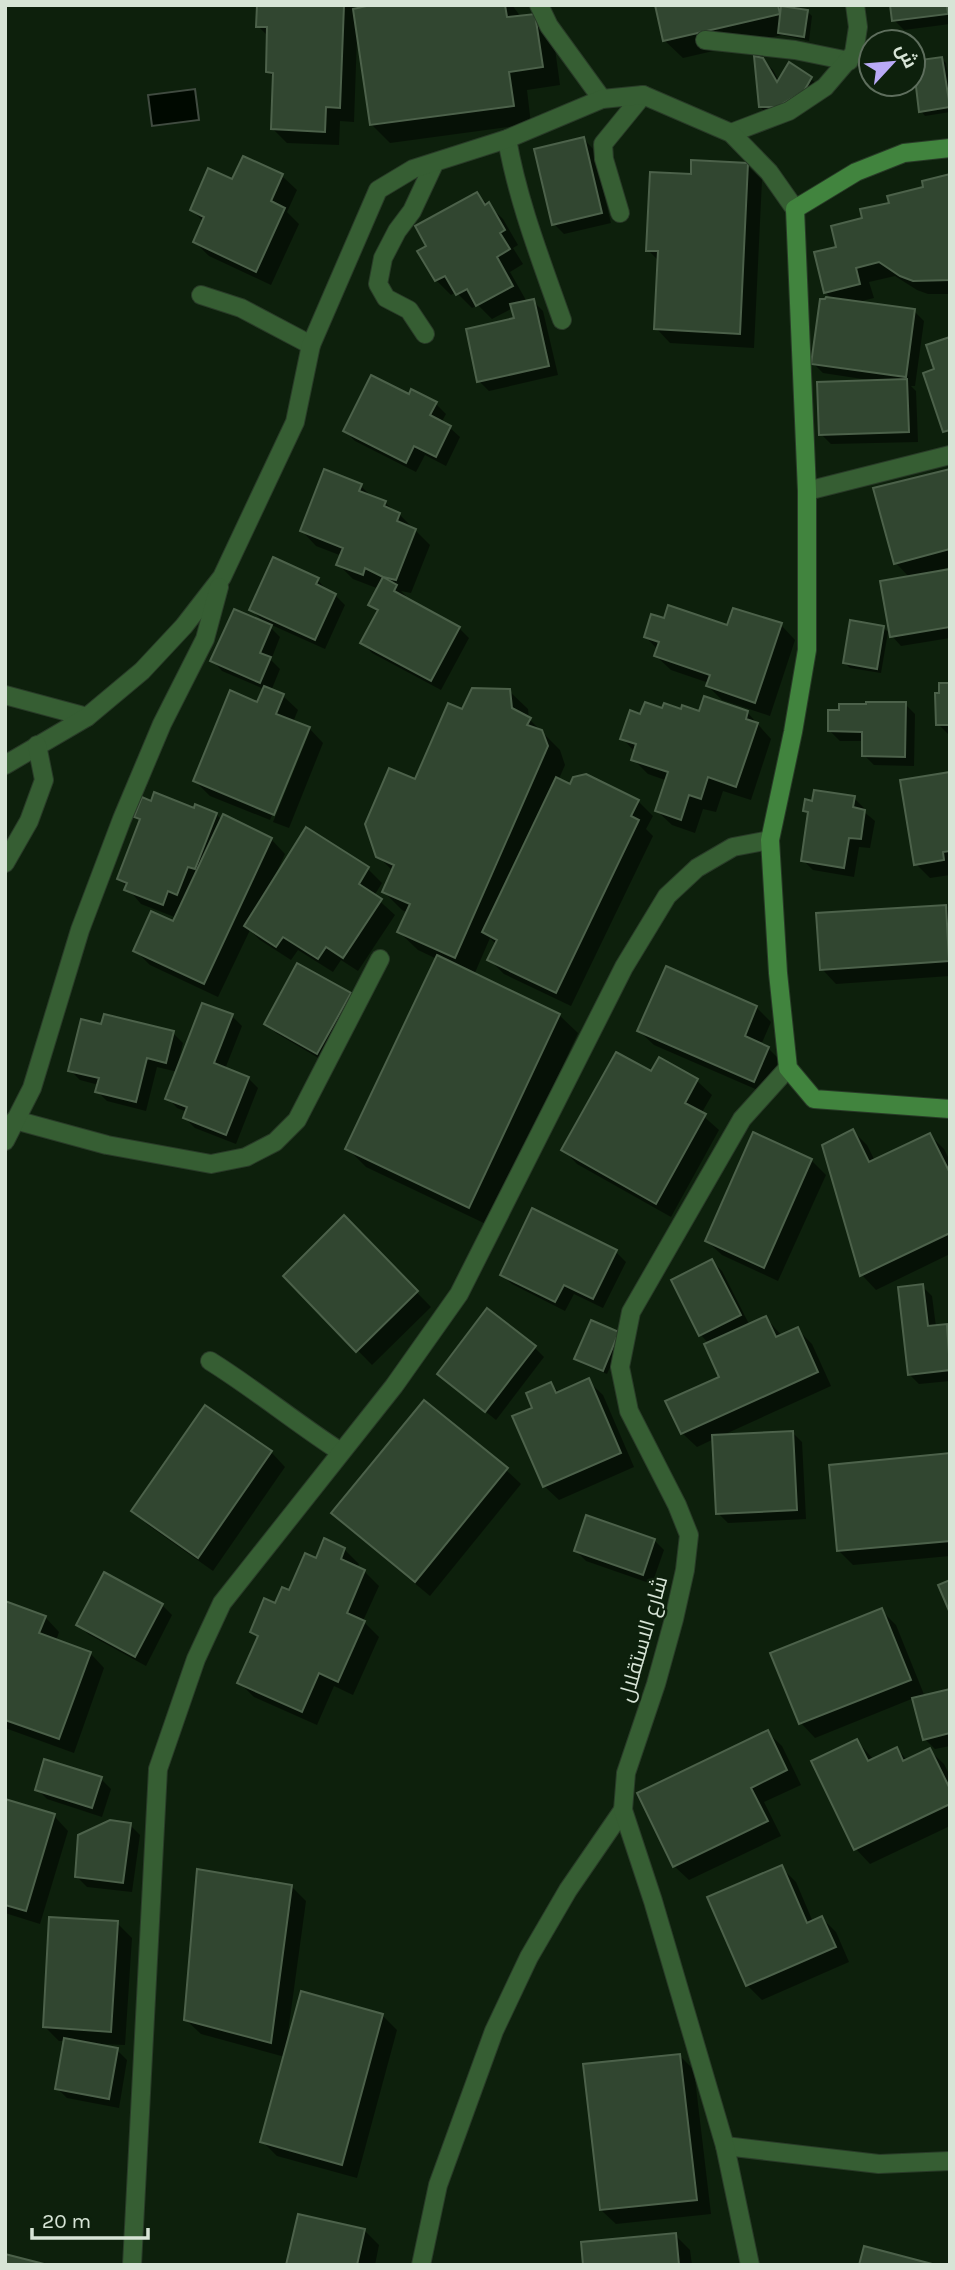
<svg xmlns="http://www.w3.org/2000/svg" width="955" height="2270" viewBox="0 0 955 2270" font-family="Karla,Cairo,sans-serif">
	<style>
		.water { fill: #000900; stroke: #404b40; stroke-width: 2 }
		.shadow { fill: #0007 }
		.building { fill: #314630; stroke: #4c614a; stroke-width: 2 }
		.lines { fill: none; stroke-linecap: round; stroke-linejoin: round }
		.minor-casing { stroke: #293b28; stroke-width: 20 }
		.secondary-casing { stroke: #293b28; stroke-width: 20 }
		.minor { stroke: #365e33; stroke-width: 18 }
		.secondary { stroke: #41843e; stroke-width: 18 }
		.labels { text-anchor: middle; dominant-baseline: central; stroke-width: 5; stroke-linejoin: round; paint-order: stroke }
		.street-label { font-size: 21px; fill: #d7e4d6; stroke: #0d200c }
	</style>
	<rect width="100%" height="100%" fill="#0d200c"/>
	<path class="water" d="M195,89L199,120L152,126L148,95Z"/>
	<g class="shadow">
		<path d="M259,5H350L355,10L373,5H512L521,17L535,15L553,34L560,85L527,90L531,124L390,143L371,124L357,36L354,122L340,121L339,145L287,143L273,129L275,79L268,71L269,37L258,26Z"/>
		<path d="M657,5H791L792,9L807,11L812,16L809,41L782,35L683,58L664,40Z"/>
		<path d="M892,5H950V24L904,30L894,20Z"/>
		<path d="M941,58L946,63L950,87V112L925,116L921,111Z"/>
		<path d="M762,59L773,70L779,81L811,79L821,88L770,117L760,107Z"/>
		<path d="M584,139L593,149L611,223L564,234L554,224Z"/>
		<path d="M747,165L762,180L754,348L670,343L656,328L659,261L648,250L692,175Z"/>
		<path d="M282,176L297,190L287,212L299,224L271,285L209,256L195,242L204,222L192,210L232,182Z"/>
		<path d="M950,176V294H928L917,290L895,276L869,282L874,298L854,303L914,311L924,321L915,386H911L916,391L918,442L831,444L821,434L869,380L823,373L813,363L833,300L825,292L838,248L865,220L891,204Z"/>
		<path d="M477,194L503,219L518,245L513,248L523,264L510,272L527,302L533,301L543,311L558,375L489,391L479,381L516,319L513,308L492,319L478,305L472,308L456,292L451,295L436,280L428,247Z"/>
		<path d="M410,396L436,404L446,414L441,423L450,428L460,437L446,466L425,455L416,472L355,441L345,431Z"/>
		<path d="M950,470V567L938,570L939,573L950,571V638L901,646L892,636L910,578L896,563Z"/>
		<path d="M361,486L374,499L385,503L399,514L430,545L411,593L401,591L406,596L405,599L459,628L469,638L441,690L372,653L363,643L378,613L370,604L379,589L353,579L338,564L342,556L316,546L302,531Z"/>
		<path d="M318,580L327,591L335,595L345,605L325,649L265,622L280,637L271,660L280,669L271,691L283,696L298,710L293,722L309,728L323,743L289,828L273,822L309,733H305L270,820L210,796L195,781L258,704L264,689L222,671L213,661L267,625L251,609Z"/>
		<path d="M665,620L728,627L781,625L795,640L770,716L722,700L708,686L709,683L671,670L656,656L658,650L646,637Z"/>
		<path d="M884,628L888,632L881,673L850,668L845,663Z"/>
		<path d="M950,685V734H948L938,724Z"/>
		<path d="M509,691L528,709L529,719L560,750L565,765L558,781L571,787L638,801L653,816L646,829L653,836L571,1006L504,974L489,959L496,944L490,938L474,975L559,1015L578,1033L488,1225L366,1167L348,1149L437,959L418,950L399,932L408,913L402,910L384,892L393,871L378,856L416,781L463,711Z"/>
		<path d="M905,704L915,714L914,766L874,765L864,755V741H840L830,731L841,712Z"/>
		<path d="M663,710L700,713L747,712L771,739L751,800L723,791L716,812L703,809L695,833L672,825L657,811L668,781L648,774L633,759L635,752L622,738L642,716Z"/>
		<path d="M950,774V875L930,878L916,864Z"/>
		<path d="M854,798L864,808L863,811L875,821L870,848L859,847L854,877L813,870L803,860L810,815L805,810Z"/>
		<path d="M195,810L216,814L222,820L271,839L285,854L275,876L277,877L307,830L368,869L382,883L374,896L395,915L358,971L341,960L333,972L298,950L291,960L260,940L250,930L218,997L150,965L135,950L174,923L177,918L141,904L119,878L141,821L136,816Z"/>
		<path d="M945,907L950,911V976L836,984L822,969Z"/>
		<path d="M350,994L360,1004L327,1063L276,1033L266,1023Z"/>
		<path d="M756,1007L771,1022L761,1045L768,1048L783,1063L769,1095L654,1045L639,1031Z"/>
		<path d="M232,1016L242,1026L225,1069L248,1078L258,1088L236,1144L195,1128L185,1118L187,1112L177,1108L168,1098L178,1072L157,1067L146,1111L107,1101L97,1091L99,1085L80,1080L70,1070L103,1026L173,1033L183,1043L178,1064L180,1065Z"/>
		<path d="M652,1074L697,1081L712,1095L701,1114L719,1130L671,1217L577,1164L563,1149Z"/>
		<path d="M853,1131L867,1145L875,1161L930,1135L944,1149L950,1161V1254L876,1290L862,1275L824,1145Z"/>
		<path d="M811,1160L826,1175L778,1281L722,1255L707,1241Z"/>
		<path d="M344,1218L431,1307L372,1365L285,1276Z"/>
		<path d="M616,1252L626,1262L603,1308L574,1294L565,1311L512,1284L502,1275Z"/>
		<path d="M712,1261L722,1271L750,1326L766,1318L782,1336L797,1329L812,1344L831,1386L721,1436L792,1432L802,1442L806,1519L728,1523L718,1513L714,1439L697,1447L682,1433L721,1377L709,1344L701,1335L673,1281Z"/>
		<path d="M922,1286L932,1296L936,1327L946,1326L950,1330V1381L919,1384L909,1374Z"/>
		<path d="M592,1322L623,1338L607,1374L581,1363L576,1359Z"/>
		<path d="M534,1347L544,1357L496,1420L439,1374Z"/>
		<path d="M588,1381L603,1395L634,1467L559,1500L544,1486L534,1409L551,1384L560,1393Z"/>
		<path d="M271,1452L285,1467L213,1571L148,1525L133,1511Z"/>
		<path d="M950,1455V1556L853,1565L839,1551Z"/>
		<path d="M506,1470L521,1484L430,1596L348,1528L334,1513Z"/>
		<path d="M654,1540L664,1550L652,1584L586,1561L576,1551Z"/>
		<path d="M325,1541L344,1549L359,1564L357,1568L364,1571L379,1586L363,1621L379,1637L353,1695L334,1686L317,1725L254,1697L240,1683L259,1639L252,1632L316,1560Z"/>
		<path d="M5,1603L45,1617L59,1632L56,1641L90,1653L104,1668L74,1753L5,1728Z"/>
		<path d="M162,1605L172,1615L146,1666L88,1634L78,1624Z"/>
		<path d="M881,1610L896,1625L925,1697L950,1690V1746L935,1749L925,1739L914,1698L815,1738L801,1723L772,1654Z"/>
		<path d="M767,1732L782,1746L801,1785L764,1802L781,1836L689,1880L674,1866Z"/>
		<path d="M857,1741L874,1760L897,1749L908,1761L929,1750L944,1764L950,1776V1826L870,1864L856,1849L813,1762Z"/>
		<path d="M101,1779L111,1789L102,1817L47,1799L37,1789Z"/>
		<path d="M5,1801L54,1816L68,1831L40,1924L5,1913Z"/>
		<path d="M130,1825L140,1835L132,1892L87,1887L77,1877Z"/>
		<path d="M781,1867L796,1882L813,1922L822,1918L836,1932L849,1962L762,2000L747,1985Z"/>
		<path d="M291,1886L306,1901L287,2040L382,2015L397,2030L357,2178L277,2156L262,2141L285,2057L201,2034L186,2020Z"/>
		<path d="M117,1923L132,1938L125,2045L97,2044L96,2046L117,2050L127,2060L119,2108L67,2098L57,2088L65,2041H59L44,2026Z"/>
		<path d="M680,2056L694,2070L711,2214L616,2224L601,2210Z"/>
		<path d="M364,2230L379,2245L375,2265H288Z"/>
		<path d="M675,2235L690,2250L692,2265H584Z"/>
	</g>
	<g class="building">
		<path d="M257,5H344L340,108L326,107L325,132L271,129L273,73L266,72L267,27H256Z"/>
		<path d="M505,5L507,17L535,14L543,67L509,72L514,106L370,125L353,9L371,5Z"/>
		<path d="M655,5H778L780,14L663,41Z"/>
		<path d="M890,5H947L948,14L892,21Z"/>
		<path d="M781,6L808,10L804,37L778,33Z"/>
		<path d="M754,56L763,58L777,82L789,62L812,77L804,91L777,107H759Z"/>
		<path d="M942,57L950,107L919,112L913,61Z"/>
		<path d="M584,137L602,213L552,225L534,149Z"/>
		<path d="M243,156L283,174L271,201L285,208L256,272L193,242L204,217L190,210L208,168L232,179Z"/>
		<path d="M691,160L748,163L740,334L654,329L658,251H646L650,172L691,174Z"/>
		<path d="M950,174V280L913,281L900,276L879,262L856,268L860,284L824,293L814,252L836,247L831,226L862,218L860,209L889,203L887,196L923,187L922,181Z"/>
		<path d="M477,192L485,205L489,202L505,230L500,233L510,249L497,257L513,286L476,306L467,289L456,295L445,276L435,281L417,251L426,246L415,226Z"/>
		<path d="M826,297L915,309L906,377L811,364L820,299H825Z"/>
		<path d="M534,299L549,366L477,382L466,329L514,318L510,304Z"/>
		<path d="M950,337V430L943,432L923,373L934,369L926,345Z"/>
		<path d="M371,375L409,394L411,389L437,402L430,415L451,426L436,457L414,446L406,463L343,431Z"/>
		<path d="M907,379L909,432L819,435L817,382Z"/>
		<path d="M324,469L362,484L359,491L386,501L384,506L400,513L397,521L416,529L396,580L383,577L365,568L363,575L336,565L343,548L300,531Z"/>
		<path d="M950,469V549L894,564L873,488Z"/>
		<path d="M273,557L319,578L316,584L336,594L315,640L249,610Z"/>
		<path d="M950,569V627L890,637L880,581Z"/>
		<path d="M383,577L397,585L394,591L460,627L431,681L360,643L378,610L368,605Z"/>
		<path d="M668,605L727,625L733,608L782,623L755,703L706,686L710,675L654,656L659,642L644,637L651,614L664,618Z"/>
		<path d="M234,609L272,625L260,653L271,657L260,683L210,661Z"/>
		<path d="M850,620L884,626L877,669L843,663Z"/>
		<path d="M939,683H950V725H936L935,693H939Z"/>
		<path d="M264,686L284,694L276,714L310,727L274,815L193,781L230,690L257,702Z"/>
		<path d="M472,688L510,689L512,708L531,718L527,725L542,730L548,746L455,958L397,932L410,904L382,892L394,865L376,857L365,824L389,768L415,779L448,703L462,709Z"/>
		<path d="M704,696L748,711L746,719L758,723L736,787L708,777L701,799L689,795L681,820L655,811L668,772L631,760L636,744L620,739L630,710L640,714L645,702L662,708L664,703L681,709L682,705L699,711Z"/>
		<path d="M866,702H906L905,757L862,756V732L828,731V710H839V704H866Z"/>
		<path d="M950,772V851L943,852L944,860L914,865L900,780Z"/>
		<path d="M586,774L639,800L631,816L639,820L556,993L487,960L497,940L482,932L556,777L570,784L573,777Z"/>
		<path d="M814,790L855,796L853,807L865,810L861,839L849,838L844,868L801,861L808,812L803,811L805,799L812,801Z"/>
		<path d="M154,792L194,808L195,804L217,813L195,869L188,867L177,895L168,891L163,905L124,890L127,883L117,879L140,819L134,817L142,797L151,801Z"/>
		<path d="M223,814L272,838L204,984L133,951L151,911L173,921Z"/>
		<path d="M306,827L369,867L359,884L382,899L343,958L326,947L318,959L283,937L276,947L244,926Z"/>
		<path d="M946,905L949,961L820,970L816,913Z"/>
		<path d="M437,955L560,1014L469,1208L345,1149Z"/>
		<path d="M297,963L351,993L317,1054L264,1024Z"/>
		<path d="M666,966L757,1006L745,1036L769,1047L754,1082L637,1031Z"/>
		<path d="M202,1003L233,1014L214,1063L249,1077L226,1135L183,1118L187,1107L165,1099Z"/>
		<path d="M104,1014L174,1031L166,1063L147,1058L136,1102L95,1092L99,1078L68,1071L81,1019L101,1024Z"/>
		<path d="M616,1052L651,1071L659,1057L698,1079L685,1103L706,1114L656,1204L561,1150Z"/>
		<path d="M853,1129L869,1162L930,1133L950,1173V1233L860,1276L822,1145Z"/>
		<path d="M753,1132L812,1159L764,1268L705,1241Z"/>
		<path d="M532,1208L617,1250L593,1299L564,1285L555,1302L500,1275Z"/>
		<path d="M344,1215L418,1291L356,1352L283,1276Z"/>
		<path d="M712,1259L741,1315L699,1336L671,1280Z"/>
		<path d="M923,1284L928,1326L947,1324L950,1370L908,1375L898,1287Z"/>
		<path d="M487,1308L536,1346L485,1412L437,1374Z"/>
		<path d="M766,1316L776,1337L798,1327L818,1372L681,1434L665,1401L719,1377L704,1344Z"/>
		<path d="M591,1320L619,1332L603,1371L574,1359Z"/>
		<path d="M589,1378L621,1453L543,1487L512,1416L532,1408L526,1393L551,1382L556,1393Z"/>
		<path d="M424,1400L508,1468L415,1582L331,1513Z"/>
		<path d="M205,1405L272,1451L198,1558L131,1511Z"/>
		<path d="M793,1431L797,1510L716,1514L712,1435Z"/>
		<path d="M950,1453V1541L837,1551L829,1465Z"/>
		<path d="M586,1515L655,1539L643,1575L574,1551Z"/>
		<path d="M324,1538L345,1548L341,1559L365,1570L347,1613L365,1621L338,1682L319,1673L302,1712L237,1683L258,1636L250,1632L264,1598L275,1603L282,1587L289,1590L305,1553L316,1558Z"/>
		<path d="M104,1572L163,1604L135,1657L76,1625Z"/>
		<path d="M950,1580V1613L938,1585Z"/>
		<path d="M5,1601L46,1616L39,1633L91,1652L59,1739L5,1720Z"/>
		<path d="M882,1608L911,1680L799,1724L770,1653Z"/>
		<path d="M950,1689V1733L923,1740L912,1698Z"/>
		<path d="M768,1730L787,1770L751,1788L768,1821L673,1867L637,1793Z"/>
		<path d="M857,1739L868,1761L897,1747L903,1761L930,1748L950,1789V1804L854,1850L811,1761Z"/>
		<path d="M44,1759L102,1777L92,1808L35,1790Z"/>
		<path d="M5,1799L55,1814L26,1911L5,1905Z"/>
		<path d="M110,1820L131,1823L123,1883L75,1877L78,1835Z"/>
		<path d="M782,1865L807,1923L822,1916L836,1947L746,1986L707,1897Z"/>
		<path d="M197,1869L292,1885L271,2043L184,2020Z"/>
		<path d="M49,1917L118,1921L111,2032L43,2027Z"/>
		<path d="M301,1991L383,2014L342,2165L260,2142Z"/>
		<path d="M64,2038L118,2048L109,2099L55,2089Z"/>
		<path d="M680,2054L697,2200L600,2210L583,2064Z"/>
		<path d="M298,2214L365,2229L357,2265H286Z"/>
		<path d="M676,2233L679,2265H583L581,2242Z"/>
		<path d="M864,2246L936,2265H859Z"/>
		<path d="M5,2254L48,2265H5Z"/>
	</g>
	<g class="lines">
		<g class="minor-casing">
			<g id="minor">
				<path d="M539,5L549,26L602,99"/>
				<path d="M705,40L795,50L849,61"/>
				<path d="M731,133L789,111L825,87L854,53L858,27L855,5"/>
				<path d="M507,139C518,202 541,260 562,320"/>
				<path d="M620,213L604,159L603,144L643,95"/>
				<path d="M201,295L241,308L311,345"/>
				<path d="M425,334L409,310L386,298L378,284L383,258L397,231L412,211L434,164"/>
				<path d="M807,491L950,455"/>
				<path d="M5,695L87,717"/>
				<path d="M5,765L87,717L142,671L184,626L222,577L295,422L311,345L378,190L413,169L507,139L602,99L643,95L731,133L769,172L795,209"/>
				<path d="M5,863L29,821L44,780L37,745"/>
				<path d="M15,1120L107,1145L211,1164L246,1157L275,1142L297,1120L380,959"/>
				<path d="M5,1141L32,1088L80,930L122,819L162,724L205,639L219,587"/>
				<path d="M210,1361C255,1389 296,1423 341,1452"/>
				<path d="M725,2146L879,2164L950,2161"/>
				<path d="M132,2265L158,1769L196,1659L222,1603L394,1386L459,1294L624,967L667,896L697,868L733,847L770,840"/>
				<path d="M421,2265L438,2185L494,2031L529,1957L568,1890L623,1810"/>
				<path d="M750,2265L725,2146L653,1901L623,1810L626,1773L656,1684L674,1619L685,1570L689,1535L677,1505L629,1411L620,1367L631,1312L742,1119L788,1068"/>
			</g>
		</g>
		<g class="secondary-casing">
			<path id="secondary" d="M950,148L904,153L856,172L795,209L807,491V650L793,732L770,840L778,973L788,1068L814,1099L950,1109"/>
		</g>
		<use href="#minor" class="minor"/>
		<use href="#secondary" class="secondary"/>
	</g>
	<g class="labels">
		<g class="street-label">
			<text transform="translate(643 1639) rotate(-74)">شارع الاستقلال</text>
		</g>
	</g>
	<rect width="955" height="2270" fill="none" stroke="#d7e4d6" stroke-width="14"/>
	<g transform="translate(892 63) rotate(64)"><circle r="33" fill="#0d200c" stroke="#5e6e5d" stroke-width="2"/>
	<path d="M0-5L12 26L0 18L-12 26Z" fill="#b9aaf7"/>
	<text y="-10" font-size="19" font-weight="bold" text-anchor="middle" fill="#d7e4d6">ش</text>
	</g>
	<path d="M32 2228v10h116v-10" fill="none" stroke="#d7e4d6" stroke-width="3.5"/>
	<text x="42" y="2228" font-size="21" fill="#d7e4d6" stroke="#0d200c" stroke-width="5" paint-order="stroke">20 m</text>
</svg>
